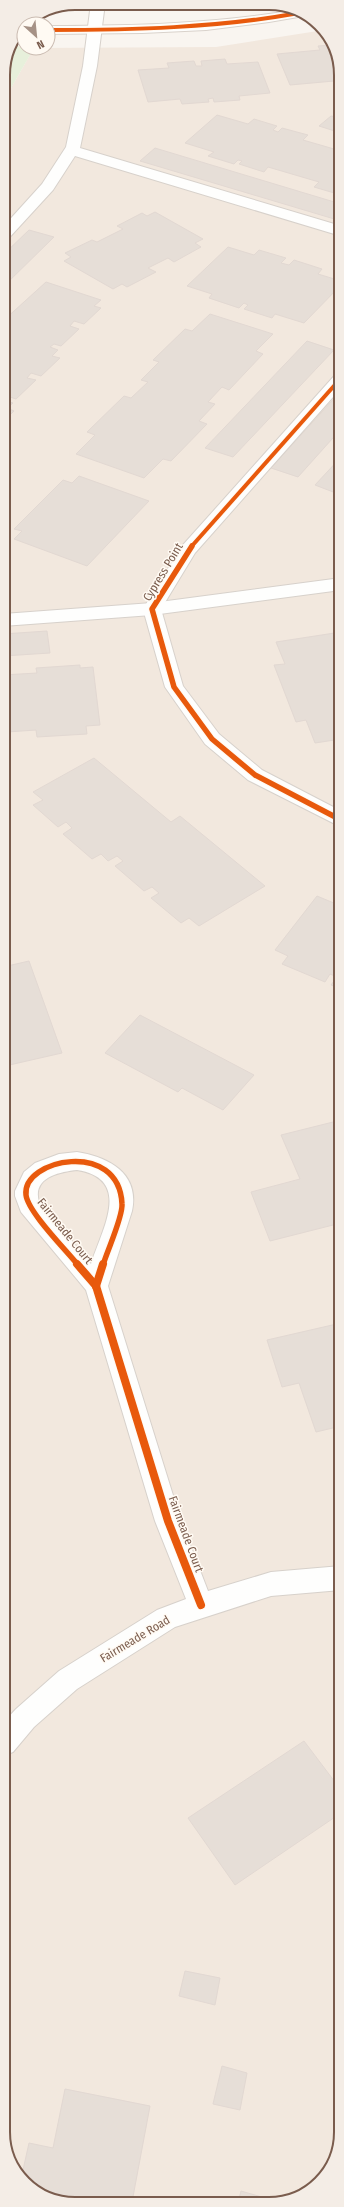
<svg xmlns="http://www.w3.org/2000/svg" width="344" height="2207" viewBox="0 0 344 2207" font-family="'Fira Sans Condensed',sans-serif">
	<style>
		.residential { fill: #f2e8de }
		.green { fill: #e7f0db }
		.building { fill: #e6ded7; stroke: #e2d8d2 }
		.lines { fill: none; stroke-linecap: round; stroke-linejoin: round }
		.lane-casing { stroke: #d7d1cb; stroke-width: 2 }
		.street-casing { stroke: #d7d1cb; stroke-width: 2 }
		.secondary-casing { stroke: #d9d2cb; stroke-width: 2 }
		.lane { fill: #fefefd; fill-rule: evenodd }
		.street { fill: #fefefd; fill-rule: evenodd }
		.secondary { fill: #fefefd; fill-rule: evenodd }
		.cycleway-far2-casing { stroke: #fffaf3; stroke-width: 6 }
		.cycleway-far1-casing { stroke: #fffaf3; stroke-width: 8 }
		.cycleway-casing { stroke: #fffaf3; stroke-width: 10 }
		.cycleway-far2 { stroke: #e8590c; stroke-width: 4 }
		.cycleway-far1 { stroke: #e8590c; stroke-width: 5.5 }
		.cycleway { stroke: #e8590c; stroke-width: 8 }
		.labels { text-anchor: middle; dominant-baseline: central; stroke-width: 3; stroke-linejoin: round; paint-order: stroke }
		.street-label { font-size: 12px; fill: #7a5c4d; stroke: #fffaf3 }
		.rim { fill: none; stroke: #7a5c4d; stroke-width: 2 }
	</style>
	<rect width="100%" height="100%" fill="#f9f5f0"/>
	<path class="residential" d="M324,30L341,70V2132L323,2180L301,2196L274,2204L56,2202L21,2179L3,2137V102L34,48L216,47Z"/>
	<path class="green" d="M14,46L34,48L3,102V70Z"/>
	<g class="building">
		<path d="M331,45L341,70V84H336L334,81L290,85L277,54L320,50L318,46Z"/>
		<path d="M225,59L227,64L258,62L270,93L239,96L240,100L214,102L213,98L208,99L209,102L182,104L180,99L148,102L138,70L169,68L167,63L194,61L196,66H202L201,61Z"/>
		<path d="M217,115L248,124L254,119L277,126L273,130L278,132L282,128L308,135L303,140L341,151V195L314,187L319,182L268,167L264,172L239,164L242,161L238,160L234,164L208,156L214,152L185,143Z"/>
		<path d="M331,116L341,118V133L319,126Z"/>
		<path d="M155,148L341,204V221L140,161Z"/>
		<path d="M155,212L203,239L195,243L201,247L174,262L168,258L148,268L156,272L127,287L122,284L113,289L64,261L71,257L65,253L92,240L97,242L123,229L117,226L142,213L147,216Z"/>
		<path d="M29,230L54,237L3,287V255Z"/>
		<path d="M228,247L254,255L259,250L286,258L281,263L289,265L294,260L322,269L318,274L341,281V285L304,323L275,314L272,318L244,309L248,305L244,303L239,308L209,298L212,294L187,286Z"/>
		<path d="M46,282L101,300L94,306L101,308L84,324L74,321L70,326L79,329L61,346L54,344L50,347L58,350L52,356L60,358L41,376L31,373L27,378L36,380L16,399L10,397L6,401L13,403L7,408L14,411L3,422V321Z"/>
		<path d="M210,314L273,334L256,351L263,354L229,390L222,387L208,402L215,404L199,421L207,424L171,461L163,459L144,478L76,454L95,435L87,432L124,396L131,398L148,382L141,380L159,362L153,360L185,329L192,331Z"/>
		<path d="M307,341L334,350L233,457L205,448Z"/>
		<path d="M341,391V429L298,477L271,468Z"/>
		<path d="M341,457V495L315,485Z"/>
		<path d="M79,476L149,501L87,566L14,539L22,531L14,529L63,480L72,483Z"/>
		<path d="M47,631L50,653L3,656V634Z"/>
		<path d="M341,632V739L315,743L306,720L296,722L274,665L285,664L276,642Z"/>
		<path d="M80,665V668L93,667L100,725L86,726L87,734L37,737L36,730L7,732V739L3,740V675L37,673L36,668Z"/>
		<path d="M94,758L171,822L180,816L265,886L199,926L189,918L181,923L151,898L159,893L152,887L144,891L115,866L123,861L117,856L108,861L101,854L92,859L63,834L72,828L66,822L58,827L33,805L43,800L33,792Z"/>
		<path d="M317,896L341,906V989L331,985L337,977L330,974L325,982L282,964L288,956L275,950Z"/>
		<path d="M29,961L62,1053L5,1066L3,1062V967Z"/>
		<path d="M140,1015L254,1075L223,1110L182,1088L178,1092L105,1053Z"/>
		<path d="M341,1120V1223L270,1241L251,1192L300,1179L281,1135Z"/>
		<path d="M341,1323V1426L316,1432L299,1383L282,1387L267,1340Z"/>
		<path d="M304,1741L341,1790V1813L235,1885L188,1818Z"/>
		<path d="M185,1971L220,1978L215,2005L179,1996Z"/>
		<path d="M222,2066L247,2073L240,2110L213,2104Z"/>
		<path d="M65,2089L150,2106L132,2202H56L21,2179L29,2143L53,2148Z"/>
		<path d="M241,2191L279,2202L238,2203Z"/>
	</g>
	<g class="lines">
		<g class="lane-casing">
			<g id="lane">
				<path d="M91,3H105L97,66L80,148L341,226V236L75,156L53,190L8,239L3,241V227L42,184L66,147L83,66Z"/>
				<path d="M341,578V590L152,615L3,626V614L152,603Z"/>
			</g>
		</g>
		<g class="street-casing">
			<g id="street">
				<path d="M341,373V388L195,553L161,609L183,686L219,734L262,770L341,811V827L248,780L205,744L165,687L143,609L182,546L335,375Z"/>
				<path d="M77,1152C108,1157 140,1173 132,1211L108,1286L181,1521L208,1591L271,1572L341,1566V1590L271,1596L175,1627L77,1689L34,1727L13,1752L3,1756V1723L16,1709L59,1671L157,1610L186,1599L155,1521L86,1290L21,1212L15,1196V1191L24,1172L35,1163L59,1154ZM77,1170C133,1179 102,1229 91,1264L39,1202C32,1178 58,1172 77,1170Z"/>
			</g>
		</g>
		<g class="secondary-casing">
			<g id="secondary">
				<path d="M295,10L304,16L269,22L206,30L142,33L48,34V26C131,26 213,24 295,10Z"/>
				<path d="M24,26V34H20L23,26Z"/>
			</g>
		</g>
		<use href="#lane" class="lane"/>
		<use href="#street" class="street"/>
		<use href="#secondary" class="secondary"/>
		<g class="cycleway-far2-casing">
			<g id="cycleway-far2">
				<path d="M48,30C132,30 216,28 299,13"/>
				<path d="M191,547L341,378"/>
			</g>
		</g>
		<g class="cycleway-far1-casing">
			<g id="cycleway-far1">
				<path d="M192,546L152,609L174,687L212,739L255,775L341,820"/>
				<path d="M78,1265C66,1250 28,1212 26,1195C22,1159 119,1139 122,1204C123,1217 107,1251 103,1265"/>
			</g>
		</g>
		<g class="cycleway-casing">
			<g id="cycleway">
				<path d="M77,1264L96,1286"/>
				<path d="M96,1286L168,1521L201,1605"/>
				<path d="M96,1286L103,1264"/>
			</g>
		</g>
		<use href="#cycleway-far2" class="cycleway-far2"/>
		<use href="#cycleway-far1" class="cycleway-far1"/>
		<use href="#cycleway" class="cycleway"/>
	</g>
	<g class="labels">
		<g class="street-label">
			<text transform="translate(163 572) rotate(-59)">Cypress Point</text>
			<text transform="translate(65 1231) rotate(51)">Fairmeade Court</text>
			<text transform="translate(186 1534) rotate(70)">Fairmeade Court</text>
			<text transform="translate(135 1639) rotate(-31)">Fairmeade Road</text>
		</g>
	</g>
	<path d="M0 0H344V2207H0ZM75 10H269A65 65 0 0 1 334 75V2132A65 65 0 0 1 269 2197H75A65 65 0 0 1 10 2132V75A65 65 0 0 1 75 10Z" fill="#f4ede6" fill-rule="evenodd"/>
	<path class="rim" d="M75 10H269A65 65 0 0 1 334 75V2132A65 65 0 0 1 269 2197H75A65 65 0 0 1 10 2132V75A65 65 0 0 1 75 10Z"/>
	<g transform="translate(36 36) rotate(153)"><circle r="19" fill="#fffaf3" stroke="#cabbb1"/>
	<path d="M0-3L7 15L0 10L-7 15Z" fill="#a69286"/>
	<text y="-6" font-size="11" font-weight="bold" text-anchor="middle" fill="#7a5c4d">N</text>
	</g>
</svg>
